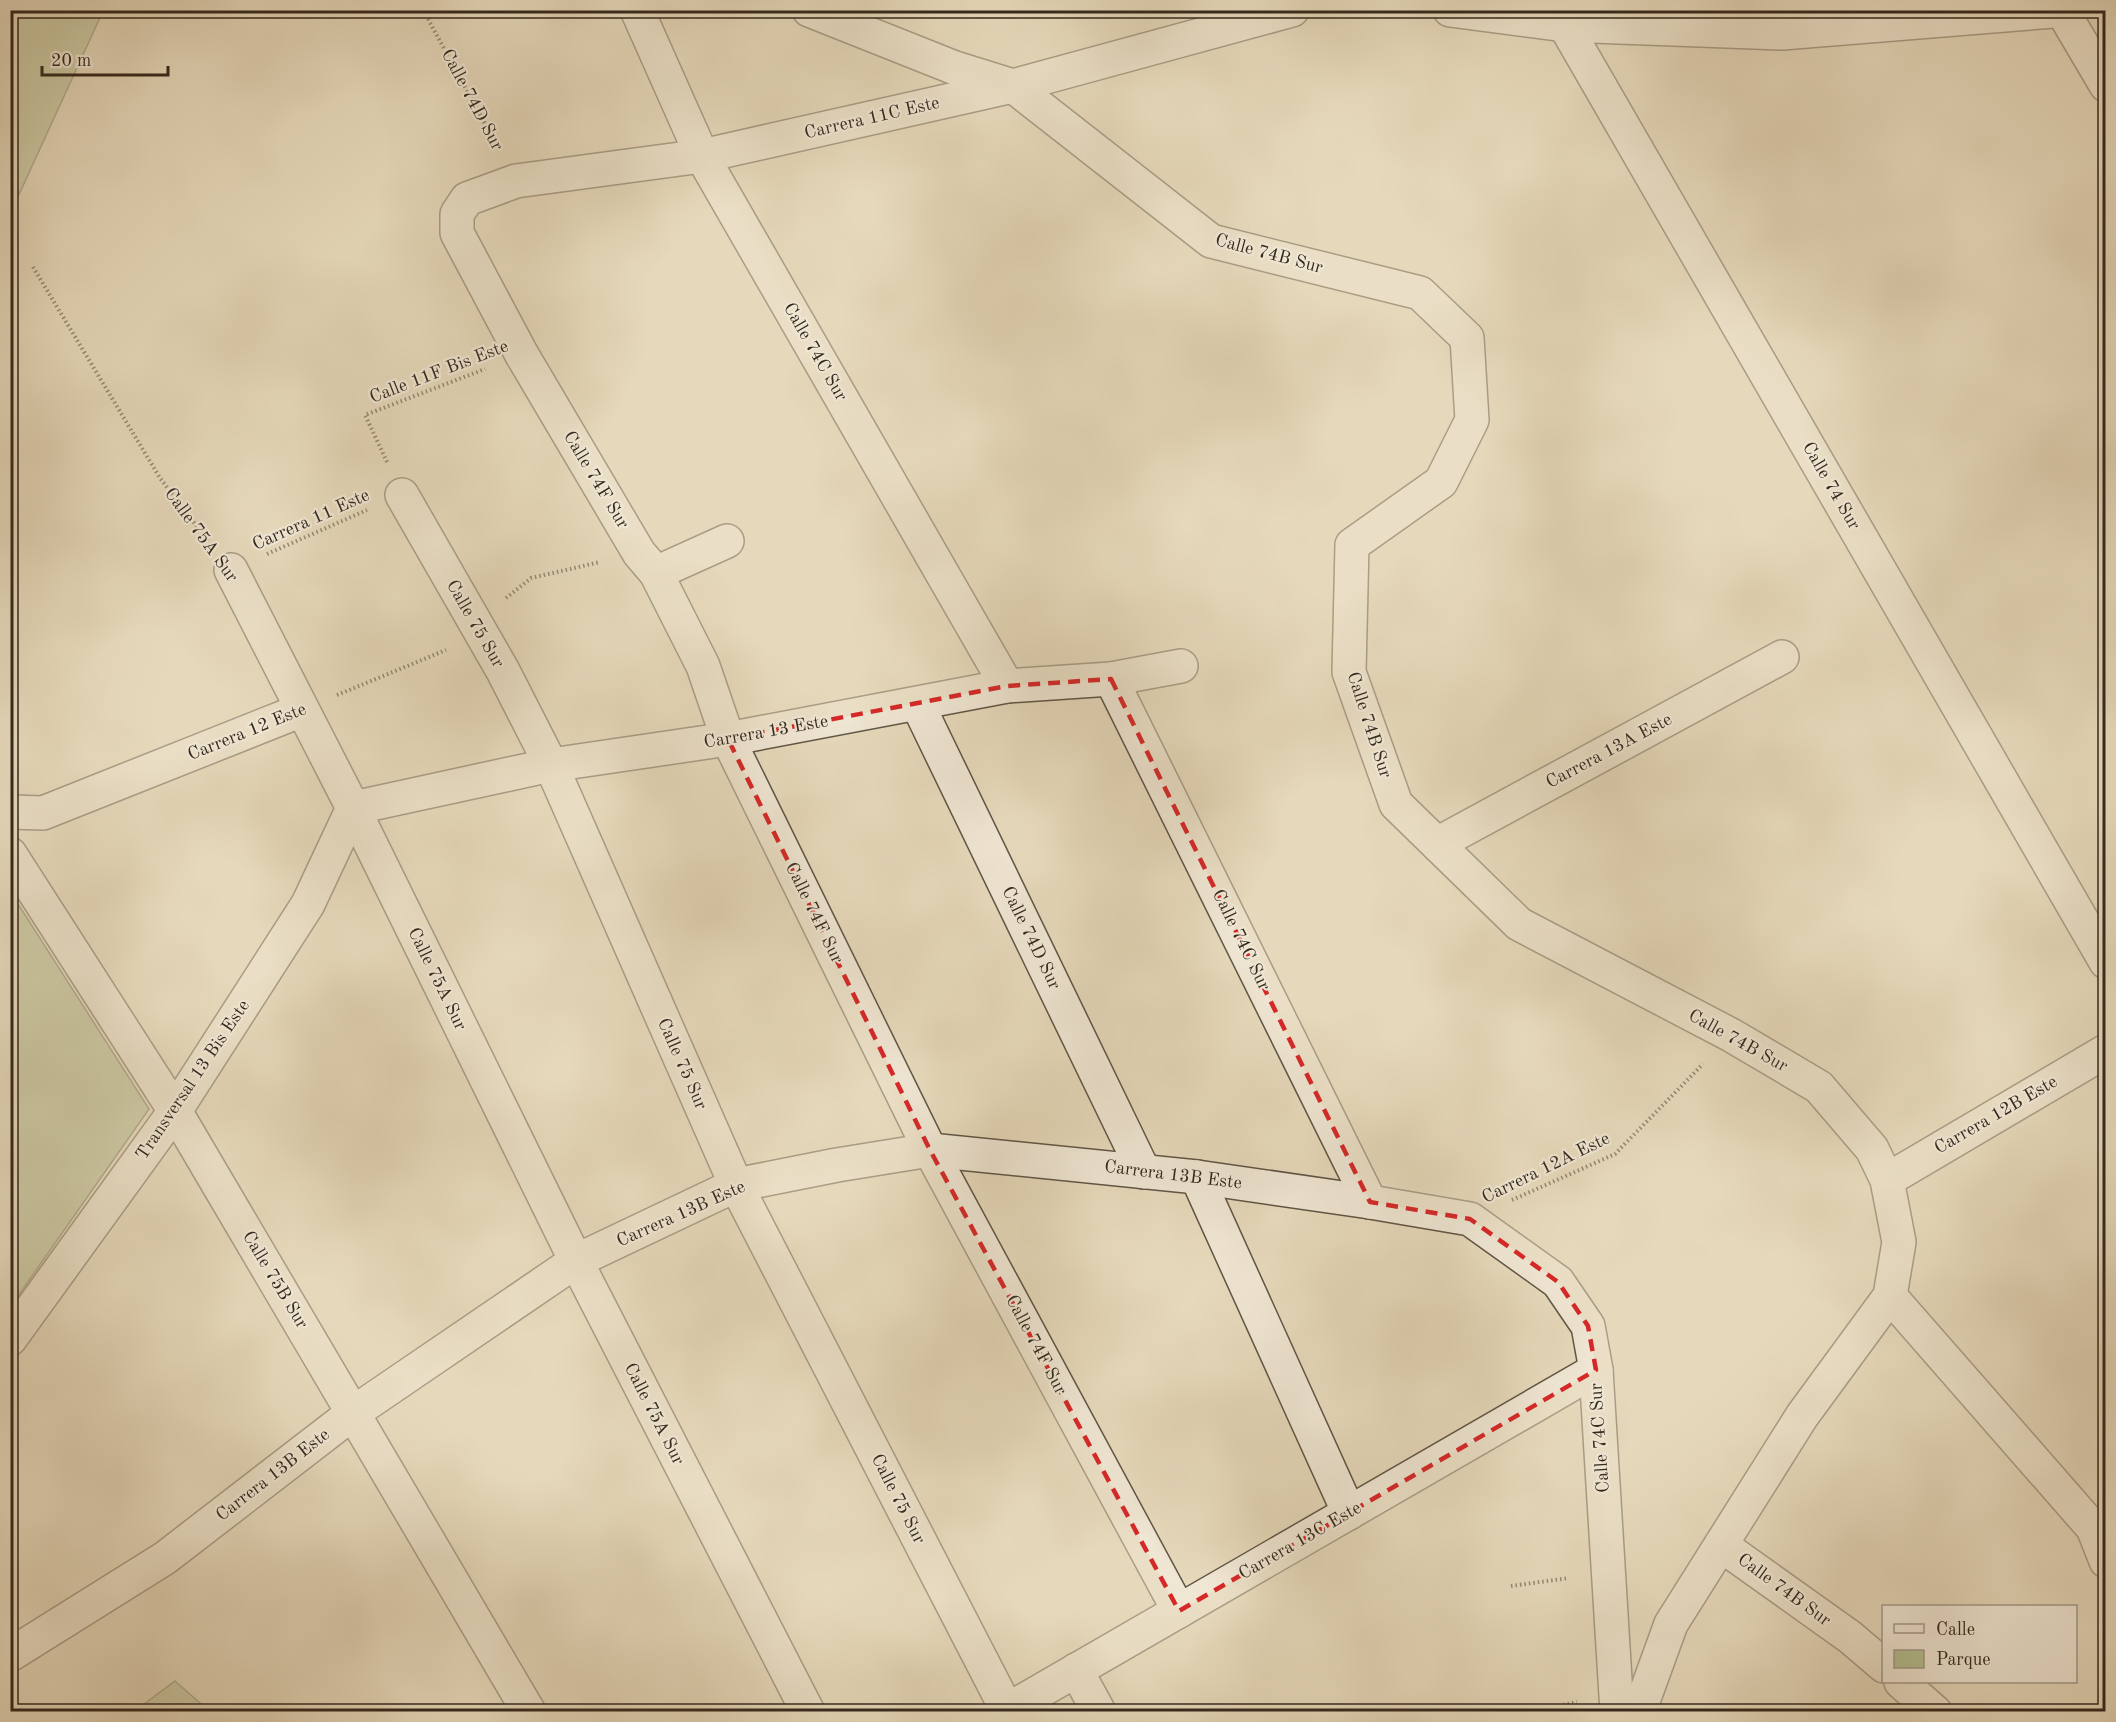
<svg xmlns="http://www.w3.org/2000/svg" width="2116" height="1722" viewBox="0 0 2116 1722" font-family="'Old Standard TT',serif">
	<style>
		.green { fill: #b4bf91; stroke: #747458; stroke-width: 1.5 }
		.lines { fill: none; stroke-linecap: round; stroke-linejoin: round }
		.pedestrian-casing { stroke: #605545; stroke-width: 36 }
		.minor-casing { stroke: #605545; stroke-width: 36 }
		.path { stroke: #34291e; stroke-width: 4; stroke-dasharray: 1.5 3; stroke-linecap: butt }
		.pedestrian { stroke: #efe6d3; stroke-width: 33 }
		.minor { stroke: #efe6d3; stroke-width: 33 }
		.marked { fill: none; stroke: #d62828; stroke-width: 4.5; stroke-dasharray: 12 8; stroke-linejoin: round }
		.labels { text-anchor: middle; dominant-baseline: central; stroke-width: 4.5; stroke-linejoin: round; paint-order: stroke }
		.street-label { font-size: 18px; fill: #34291e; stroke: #efe6d3 }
	</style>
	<rect width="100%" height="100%" fill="#e6d9bb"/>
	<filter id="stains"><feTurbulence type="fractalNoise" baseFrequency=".00333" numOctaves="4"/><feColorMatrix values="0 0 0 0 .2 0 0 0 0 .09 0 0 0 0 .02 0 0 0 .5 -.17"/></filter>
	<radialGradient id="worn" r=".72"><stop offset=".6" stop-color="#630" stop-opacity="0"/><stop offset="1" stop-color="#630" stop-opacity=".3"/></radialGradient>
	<g class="green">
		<path d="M11,10L103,11L11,212L10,11Z"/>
		<path d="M11,893L149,1109L11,1306L10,893Z"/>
		<path d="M175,1681L209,1711H135Z"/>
	</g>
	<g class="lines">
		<g class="pedestrian-casing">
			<g id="pedestrian">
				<path d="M656,573L727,541"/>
				<path d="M1437,844L1782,657"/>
			</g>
		</g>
		<g class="minor-casing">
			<g id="minor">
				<path d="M637,10L702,156L1007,686"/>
				<path d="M809,10L955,68L1013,86L1211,241L1420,293L1467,338L1472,420L1441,482L1352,545L1349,672L1396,804L1519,924L1731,1035L1819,1087L1872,1149L1887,1180L1899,1242L1890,1296L1802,1416L1671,1624L1639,1712"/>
				<path d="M1450,10L1565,25L1782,33L2066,10"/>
				<path d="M1556,10L2106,962"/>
				<path d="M2063,12L2106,85"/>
				<path d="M402,495L503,671L551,765L736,1185L1007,1710"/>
				<path d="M231,570L353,808L576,1261L808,1712"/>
				<path d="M1111,679L1370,1202"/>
				<path d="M918,705L1144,1172"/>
				<path d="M10,812L43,813L302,710"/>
				<path d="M10,854L175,1111L529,1712"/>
				<path d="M1197,1177L1349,1513"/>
				<path d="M1887,1180L2106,1051"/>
				<path d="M1890,1296L2093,1528L2106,1561"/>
				<path d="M10,1339L175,1111L308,904L353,808L551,765L728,739L1007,686L1111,679L1181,666"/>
				<path d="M1721,1545L1850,1637L1884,1666"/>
				<path d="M1179,1611L930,1150L728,739L703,666L656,573L639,553L522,355L457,233V214L467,199L516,181L702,156L1013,86L1292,10"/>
				<path d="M10,1655L165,1558L353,1413L576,1261L736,1185L837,1165L930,1150L1197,1177L1370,1202L1470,1219L1558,1282L1588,1326L1596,1370L1617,1712"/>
				<path d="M1076,1670L1099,1712"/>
				<path d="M1901,1682L1935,1712"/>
				<path d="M1004,1712L1596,1370"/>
			</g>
		</g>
		<g class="path">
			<path d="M428,19L497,146"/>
			<path d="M33,267L160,478L208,541"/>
			<path d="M387,462L365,415L485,369"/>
			<path d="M267,554L367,510"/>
			<path d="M506,598L531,578L600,562"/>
			<path d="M337,695L446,650"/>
			<path d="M1512,1200L1615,1154L1703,1064"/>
			<path d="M1511,1586L1569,1578"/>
			<path d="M1528,1712L1577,1702"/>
		</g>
		<use href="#pedestrian" class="pedestrian"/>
		<use href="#minor" class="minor"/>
	</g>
	<path d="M0 0H2116V1722H0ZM1111,679L1370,1202L1470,1219L1558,1282L1588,1326L1596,1370L1179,1611L930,1150L728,739L1007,686Z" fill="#e6d9bb" fill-opacity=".55" fill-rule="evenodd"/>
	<path class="marked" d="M1111,679L1370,1202L1470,1219L1558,1282L1588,1326L1596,1370L1179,1611L930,1150L728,739L1007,686Z"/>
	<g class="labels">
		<g class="street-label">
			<text transform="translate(472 100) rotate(62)">Calle 74D Sur</text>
			<text transform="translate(872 118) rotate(-13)">Carrera 11C Este</text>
			<text transform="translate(1269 254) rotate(15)">Calle 74B Sur</text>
			<text transform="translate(815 352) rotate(60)">Calle 74C Sur</text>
			<text transform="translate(439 372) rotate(-21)">Calle 11F Bis Este</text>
			<text transform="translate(596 480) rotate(59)">Calle 74F Sur</text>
			<text transform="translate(1831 486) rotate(60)">Calle 74 Sur</text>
			<text transform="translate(311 520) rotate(-24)">Carrera 11 Este</text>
			<text transform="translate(201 535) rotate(54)">Calle 75A Sur</text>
			<text transform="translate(475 624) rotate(60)">Calle 75 Sur</text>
			<text transform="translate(1369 725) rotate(72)">Calle 74B Sur</text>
			<text transform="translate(247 732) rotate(-22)">Carrera 12 Este</text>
			<text transform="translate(766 732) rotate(-10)">Carrera 13 Este</text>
			<text transform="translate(1609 751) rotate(-28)">Carrera 13A Este</text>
			<text transform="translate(814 913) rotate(64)">Calle 74F Sur</text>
			<text transform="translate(1031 938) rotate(64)">Calle 74D Sur</text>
			<text transform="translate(1241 940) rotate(64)">Calle 74C Sur</text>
			<text transform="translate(437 979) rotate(64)">Calle 75A Sur</text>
			<text transform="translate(1738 1041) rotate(29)">Calle 74B Sur</text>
			<text transform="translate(682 1064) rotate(66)">Calle 75 Sur</text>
			<text transform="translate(193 1080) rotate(-56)">Transversal 13 Bis Este</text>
			<text transform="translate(1996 1115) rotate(-30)">Carrera 12B Este</text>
			<text transform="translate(1546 1168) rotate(-26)">Carrera 12A Este</text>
			<text transform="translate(1173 1175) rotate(7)">Carrera 13B Este</text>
			<text transform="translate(681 1214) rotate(-24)">Carrera 13B Este</text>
			<text transform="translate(275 1280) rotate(59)">Calle 75B Sur</text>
			<text transform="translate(1036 1345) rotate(62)">Calle 74F Sur</text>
			<text transform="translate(654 1414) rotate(63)">Calle 75A Sur</text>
			<text transform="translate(1600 1438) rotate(-94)">Calle 74C Sur</text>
			<text transform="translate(273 1475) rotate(-38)">Carrera 13B Este</text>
			<text transform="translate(898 1499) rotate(63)">Calle 75 Sur</text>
			<text transform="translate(1300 1541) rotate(-30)">Carrera 13C Este</text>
			<text transform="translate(1784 1590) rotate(36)">Calle 74B Sur</text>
		</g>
	</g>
	<rect width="2116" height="1722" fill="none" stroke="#e6d9bb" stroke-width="36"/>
	<rect x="12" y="12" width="2092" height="1698" fill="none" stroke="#34291e" stroke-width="3"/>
	<rect x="18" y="18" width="2080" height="1686" fill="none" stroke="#34291e" stroke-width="1.5"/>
	<rect x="1882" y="1605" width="195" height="78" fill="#efe6d3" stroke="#a49a8b" stroke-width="1.5"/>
	<rect x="1894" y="1624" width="30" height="9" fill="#efe6d3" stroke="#a49a8b" stroke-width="1.5"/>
	<text x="1936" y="1635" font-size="18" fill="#34291e">Calle</text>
	<rect x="1894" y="1650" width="30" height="18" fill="#b4bf91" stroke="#a49a8b" stroke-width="1.5"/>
	<text x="1936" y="1665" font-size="18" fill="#34291e">Parque</text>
	<path d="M42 66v9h126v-9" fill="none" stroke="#34291e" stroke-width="3"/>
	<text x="51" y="66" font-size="18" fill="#34291e" stroke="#efe6d3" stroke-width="4.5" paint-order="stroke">20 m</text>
	<rect width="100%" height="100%" filter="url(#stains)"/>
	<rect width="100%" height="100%" fill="url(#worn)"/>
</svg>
